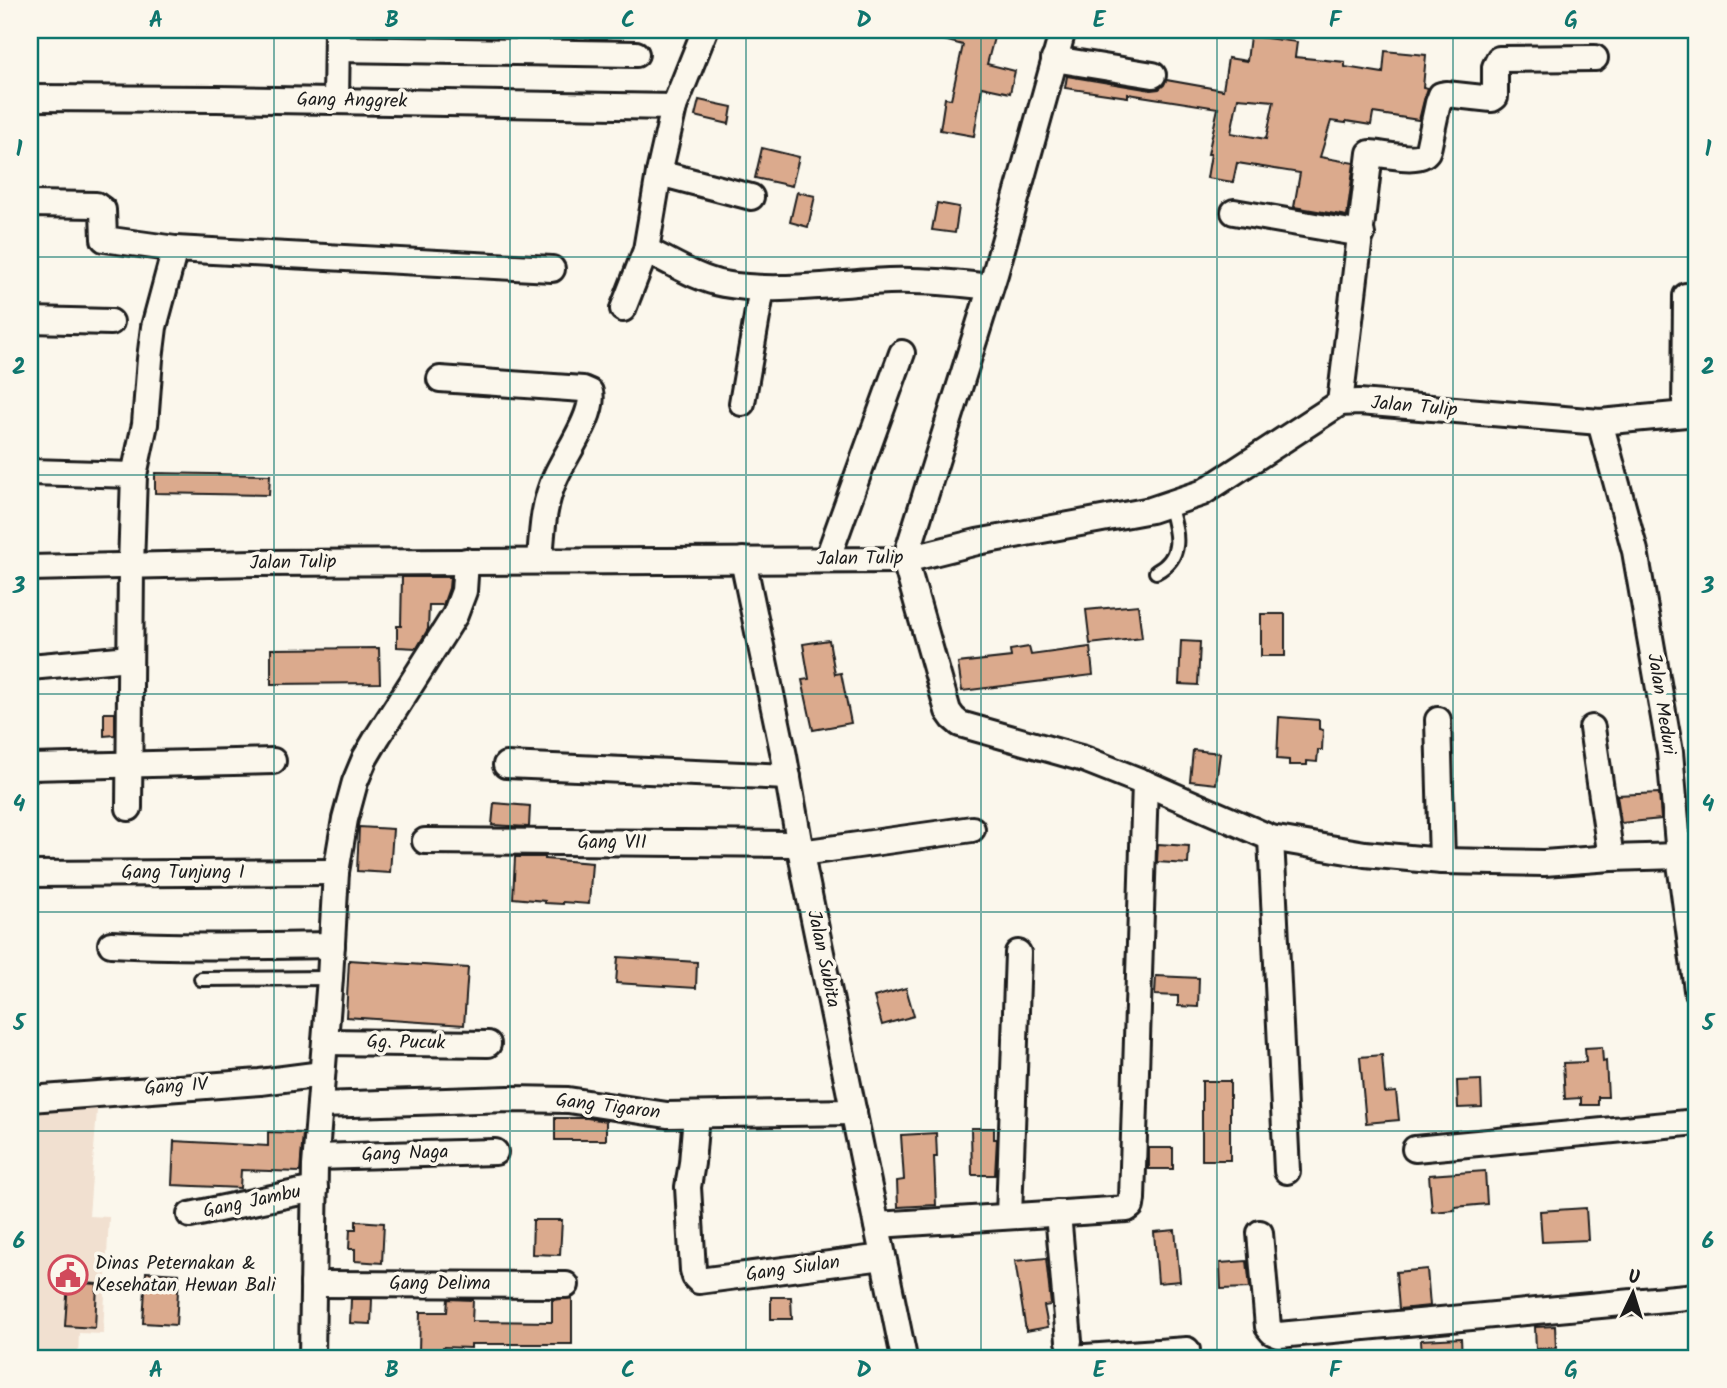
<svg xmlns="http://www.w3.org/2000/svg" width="1727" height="1388" viewBox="0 0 1727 1388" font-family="Kalam,sans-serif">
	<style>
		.built { fill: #f1e0d0 }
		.building { fill: #dbaa8d; stroke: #1c1c1c; stroke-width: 2; fill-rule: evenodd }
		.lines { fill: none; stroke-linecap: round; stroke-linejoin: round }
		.lane-casing { stroke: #1c1c1c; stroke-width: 18 }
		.street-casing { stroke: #1c1c1c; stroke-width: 30 }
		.lane { stroke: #fbf7ec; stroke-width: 12 }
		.street { stroke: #fbf7ec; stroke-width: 24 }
		.grid { fill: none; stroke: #0f766e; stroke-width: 2; stroke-opacity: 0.55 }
		.labels { text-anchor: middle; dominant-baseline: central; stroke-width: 7; stroke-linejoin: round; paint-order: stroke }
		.street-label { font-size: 19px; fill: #1c1c1c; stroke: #fbf7ec }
		.poi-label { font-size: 19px; fill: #1c1c1c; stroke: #fbf7ec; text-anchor: start }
		.neatline { fill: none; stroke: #0f766e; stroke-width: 2.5 }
		.grid-label { font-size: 23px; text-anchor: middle; font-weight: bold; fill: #0f766e }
	</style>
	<rect width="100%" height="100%" fill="#fbf7ec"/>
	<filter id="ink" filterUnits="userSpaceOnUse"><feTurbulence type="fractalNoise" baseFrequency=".0143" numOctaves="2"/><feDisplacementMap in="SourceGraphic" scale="14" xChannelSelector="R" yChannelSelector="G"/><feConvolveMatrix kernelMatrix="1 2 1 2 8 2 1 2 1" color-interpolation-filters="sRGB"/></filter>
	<g filter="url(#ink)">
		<path class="built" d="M99,1084L89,1216L109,1217L103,1334L79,1333L78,1358H30V1093Z"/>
		<g class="building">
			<path d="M929,30H996L987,64L1015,71L1010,93L982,87L974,136L940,130L945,98L951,99L963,45L928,36Z"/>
			<path d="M1250,36L1297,42L1295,57L1345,62V67L1383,73L1385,51L1426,55L1423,87L1428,88L1424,100L1419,120L1373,113L1371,125L1346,121V123L1331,121L1320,157L1354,163L1347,216L1294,207L1300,173L1237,163L1233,182L1207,178L1211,154H1208L1218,108L1128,94V97L1065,88L1067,76L1151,90L1159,89L1164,85L1166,80L1223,90L1228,58L1247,61ZM1238,98L1274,101L1266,139L1231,133Z"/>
			<path d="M699,100L732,107L729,124L695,116Z"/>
			<path d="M762,148L799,157L792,186L755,178Z"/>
			<path d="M797,192L815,196L808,227L790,222Z"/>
			<path d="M937,203L959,207L955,233L932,230Z"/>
			<path d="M155,473L270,475L269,495L155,493Z"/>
			<path d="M402,577H450L449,588L443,605H429L428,629L417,648L397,647V626H401Z"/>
			<path d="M1138,605L1142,638L1090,644L1086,610Z"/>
			<rect x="1261" y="614" width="24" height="42"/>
			<path d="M829,640L835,674L841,673L851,723L813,730L802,680L809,679L803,644Z"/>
			<path d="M1181,641L1200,642L1198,685L1179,684Z"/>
			<path d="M1029,647L1031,655L1090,647L1093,675L962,691L958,663L1011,657L1010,650Z"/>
			<path d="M379,648L380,683L271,684V649Z"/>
			<path d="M104,713H115V735L104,736Z"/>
			<path d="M1279,717L1319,720V729L1323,730L1322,750H1318L1317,762L1307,761V765H1289V760L1277,759Z"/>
			<path d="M1193,750L1220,753L1216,784L1190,781Z"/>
			<path d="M1659,793L1661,819L1621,823L1617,795Z"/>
			<path d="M494,803L530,806L529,827L492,825Z"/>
			<path d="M359,827L393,829L390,873L357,871Z"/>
			<path d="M1158,844L1189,846L1188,864L1157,862Z"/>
			<path d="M515,857H545V859L592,863L589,904L563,902V904L545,903V901L513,898Z"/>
			<path d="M618,957L697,962L696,988L616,983Z"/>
			<path d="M349,960L468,968L464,1025L346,1017Z"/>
			<path d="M1156,976L1199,978L1198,1007L1178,1006V996L1155,995Z"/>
			<path d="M906,988L914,1016L882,1025L874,997Z"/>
			<path d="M1602,1047L1603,1062L1606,1061L1608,1097H1598V1105H1581V1098L1565,1099L1563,1063L1586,1062L1585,1048Z"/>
			<path d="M1382,1055L1385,1093L1396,1092L1399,1120L1366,1123L1360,1057Z"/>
			<path d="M1481,1080L1482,1107L1458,1108L1457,1081Z"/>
			<rect x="1202" y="1081" width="28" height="79"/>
			<path d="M555,1118H587L606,1121V1140H555Z"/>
			<path d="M971,1128H994V1139H997L995,1175H972Z"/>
			<path d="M268,1132L303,1133L300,1172L241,1170L240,1188L172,1185L174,1141L268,1146Z"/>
			<path d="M936,1133L937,1157H934L936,1205L898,1207L897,1181L904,1180L901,1135Z"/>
			<rect x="1149" y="1148" width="24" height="21"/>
			<path d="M1485,1171L1487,1204L1455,1207V1210L1432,1212L1429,1175Z"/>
			<path d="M1586,1208L1588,1240L1542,1242L1540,1211Z"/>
			<path d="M533,1220H562L560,1255L532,1254Z"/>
			<path d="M356,1221L384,1223L382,1263L355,1261V1249H349L350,1229H356Z"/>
			<path d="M1175,1230L1180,1281L1158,1283L1154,1232Z"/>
			<path d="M1046,1258L1051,1305L1044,1306L1048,1327L1026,1331L1015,1261Z"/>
			<path d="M1247,1261L1250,1288L1221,1289L1220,1263Z"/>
			<path d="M1427,1269L1430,1306L1399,1309L1396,1272Z"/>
			<path d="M146,1272L179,1274L176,1325L143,1323Z"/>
			<path d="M68,1282L97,1284L95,1328L65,1326Z"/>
			<path d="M771,1297H791L792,1319H771Z"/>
			<path d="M572,1298V1344H471V1348L443,1347V1351H419L420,1312H447L448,1299L473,1300L472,1321L552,1322V1300Z"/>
			<path d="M351,1299H372L371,1324L350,1323Z"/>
			<path d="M1555,1326L1556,1348L1536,1349L1535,1327Z"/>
			<path d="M1461,1338L1462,1358H1422L1421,1340Z"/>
		</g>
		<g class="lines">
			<g class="lane-casing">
				<g id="lane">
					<path d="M1156,572C1186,556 1176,530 1169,504"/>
					<path d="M201,979L330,978"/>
				</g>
			</g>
			<g class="street-casing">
				<g id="street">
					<path d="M1063,30L995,274L905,560L948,711L953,718L960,724L1084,759L1145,783L1271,838L1365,854L1442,861L1544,863L1611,858L1679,856"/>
					<path d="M337,49L636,54"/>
					<path d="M1054,59L1153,75"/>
					<path d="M30,98L216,99L674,107"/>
					<path d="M336,101L337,30"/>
					<path d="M659,173L751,197"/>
					<path d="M30,204L96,205L103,210L104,239L175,249"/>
					<path d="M1234,212L1362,234"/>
					<path d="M646,250C671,262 697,279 724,284C778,294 835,283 889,281C923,280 957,283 990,287"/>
					<path d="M623,309L646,250L659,173L674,107L705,30"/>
					<path d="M30,320L111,322"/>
					<path d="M440,379L583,389L590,392C596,413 565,455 556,476C543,503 542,532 540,561"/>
					<path d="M742,403L762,288"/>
					<path d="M1340,403L1370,153C1383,154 1413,161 1423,155C1428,152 1428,150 1429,145L1438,103L1441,95L1446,94L1492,99L1495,97V67L1499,59L1595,58"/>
					<path d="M1685,413L1686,296"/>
					<path d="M1600,422L1635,551L1670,752L1679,856L1697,990"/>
					<path d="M30,472L134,475"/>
					<path d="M743,560L784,756L805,875L904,1358"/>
					<path d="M827,560L902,353"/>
					<path d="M30,568L255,563L905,560L977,542L1151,510L1202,493L1340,403L1359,402L1600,422L1697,413"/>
					<path d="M30,667L130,658"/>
					<path d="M1438,720L1442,861"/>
					<path d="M1592,728L1611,858"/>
					<path d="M506,765L788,777"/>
					<path d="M30,767L273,761"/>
					<path d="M129,808L131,566L134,475L145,424L150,359L154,327L175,249L552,269"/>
					<path d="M1271,838L1287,1171"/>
					<path d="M425,841L800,844"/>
					<path d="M801,853L972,829"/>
					<path d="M30,874L336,872"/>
					<path d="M111,944C185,948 258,946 332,945"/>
					<path d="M325,1042L488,1044"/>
					<path d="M30,1099L260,1082L322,1074"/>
					<path d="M320,1105L509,1099L568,1100L667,1115L854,1112"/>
					<path d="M696,1115L692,1163L688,1187L693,1270L695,1277L699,1281L883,1257"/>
					<path d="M1415,1149L1697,1122"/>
					<path d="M316,1157L495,1152"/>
					<path d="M1058,1213L1069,1341"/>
					<path d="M190,1215L315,1189"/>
					<path d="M1009,1216L1018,953"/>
					<path d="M877,1225L1127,1209L1131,1206L1132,1199L1145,783"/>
					<path d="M1260,1233L1268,1327L1272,1332L1279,1335L1697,1296"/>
					<path d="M313,1284L566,1285"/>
					<path d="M312,1358L315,1166L330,978L336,872L345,819L355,782L365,758L378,736L455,615L464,591L466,561"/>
					<path d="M1071,1358L1187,1350"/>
				</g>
			</g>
			<use href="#lane" class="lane"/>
			<use href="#street" class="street"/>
		</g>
	</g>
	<path class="grid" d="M274,30V1358M510,30V1358M746,30V1358M981,30V1358M1217,30V1358M1453,30V1358M30,257H1697M30,475H1697M30,694H1697M30,912H1697M30,1131H1697"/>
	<defs>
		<g id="civic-ring" transform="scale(2.0125)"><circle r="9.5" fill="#fbf7ec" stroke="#d1495b" stroke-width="1.5"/><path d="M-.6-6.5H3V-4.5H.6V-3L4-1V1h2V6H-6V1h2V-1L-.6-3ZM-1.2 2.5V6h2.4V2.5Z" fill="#d1495b"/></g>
	</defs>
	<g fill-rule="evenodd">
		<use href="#civic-ring" x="68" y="1275"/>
	</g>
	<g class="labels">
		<g class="street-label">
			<text transform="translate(352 101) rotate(1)">Gang Anggrek</text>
			<text transform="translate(1414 407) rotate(5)">Jalan Tulip</text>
			<text transform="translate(860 559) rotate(-1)">Jalan Tulip</text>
			<text transform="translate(293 563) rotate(-1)">Jalan Tulip</text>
			<text transform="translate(1661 704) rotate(81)">Jalan Meduri</text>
			<text x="612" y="843">Gang VII</text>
			<text x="183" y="873">Gang Tunjung I</text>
			<text transform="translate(823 959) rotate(78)">Jalan Subita</text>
			<text transform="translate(406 1043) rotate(1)">Gg. Pucuk</text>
			<text transform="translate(176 1087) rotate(-4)">Gang IV</text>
			<text transform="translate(608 1107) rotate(7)">Gang Tigaron</text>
			<text transform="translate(405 1154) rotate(-2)">Gang Naga</text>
			<text transform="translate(252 1202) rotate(-12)">Gang Jambu</text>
			<text transform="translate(793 1269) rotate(-8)">Gang Siulan</text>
			<text x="440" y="1284">Gang Delima</text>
		</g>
		<g class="poi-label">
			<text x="95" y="1264">Dinas Peternakan &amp;<tspan x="95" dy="22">Kesehatan Hewan Bali</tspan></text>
		</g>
	</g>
	<rect width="1727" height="1388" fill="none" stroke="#fbf7ec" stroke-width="77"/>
	<g transform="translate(1633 1293) rotate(4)" stroke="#fbf7ec" stroke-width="5" paint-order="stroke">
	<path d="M0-5L12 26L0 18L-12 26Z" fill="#1c1c1c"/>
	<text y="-10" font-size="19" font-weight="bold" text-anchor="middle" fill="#1c1c1c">U</text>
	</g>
	<rect x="38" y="38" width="1650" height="1312" class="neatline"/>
	<g class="grid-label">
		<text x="156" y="27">A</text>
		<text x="392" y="27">B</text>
		<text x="628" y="27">C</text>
		<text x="864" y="27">D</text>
		<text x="1099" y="27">E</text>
		<text x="1335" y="27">F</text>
		<text x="1571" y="27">G</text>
		<text x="19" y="156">1</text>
		<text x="1708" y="156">1</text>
		<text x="19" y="374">2</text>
		<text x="1708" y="374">2</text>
		<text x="19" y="593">3</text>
		<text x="1708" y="593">3</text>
		<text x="19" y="811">4</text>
		<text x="1708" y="811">4</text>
		<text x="19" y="1030">5</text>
		<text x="1708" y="1030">5</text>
		<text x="19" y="1248">6</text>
		<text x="1708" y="1248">6</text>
		<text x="156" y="1377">A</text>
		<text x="392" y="1377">B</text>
		<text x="628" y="1377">C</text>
		<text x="864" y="1377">D</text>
		<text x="1099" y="1377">E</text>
		<text x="1335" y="1377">F</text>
		<text x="1571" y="1377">G</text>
	</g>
</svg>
